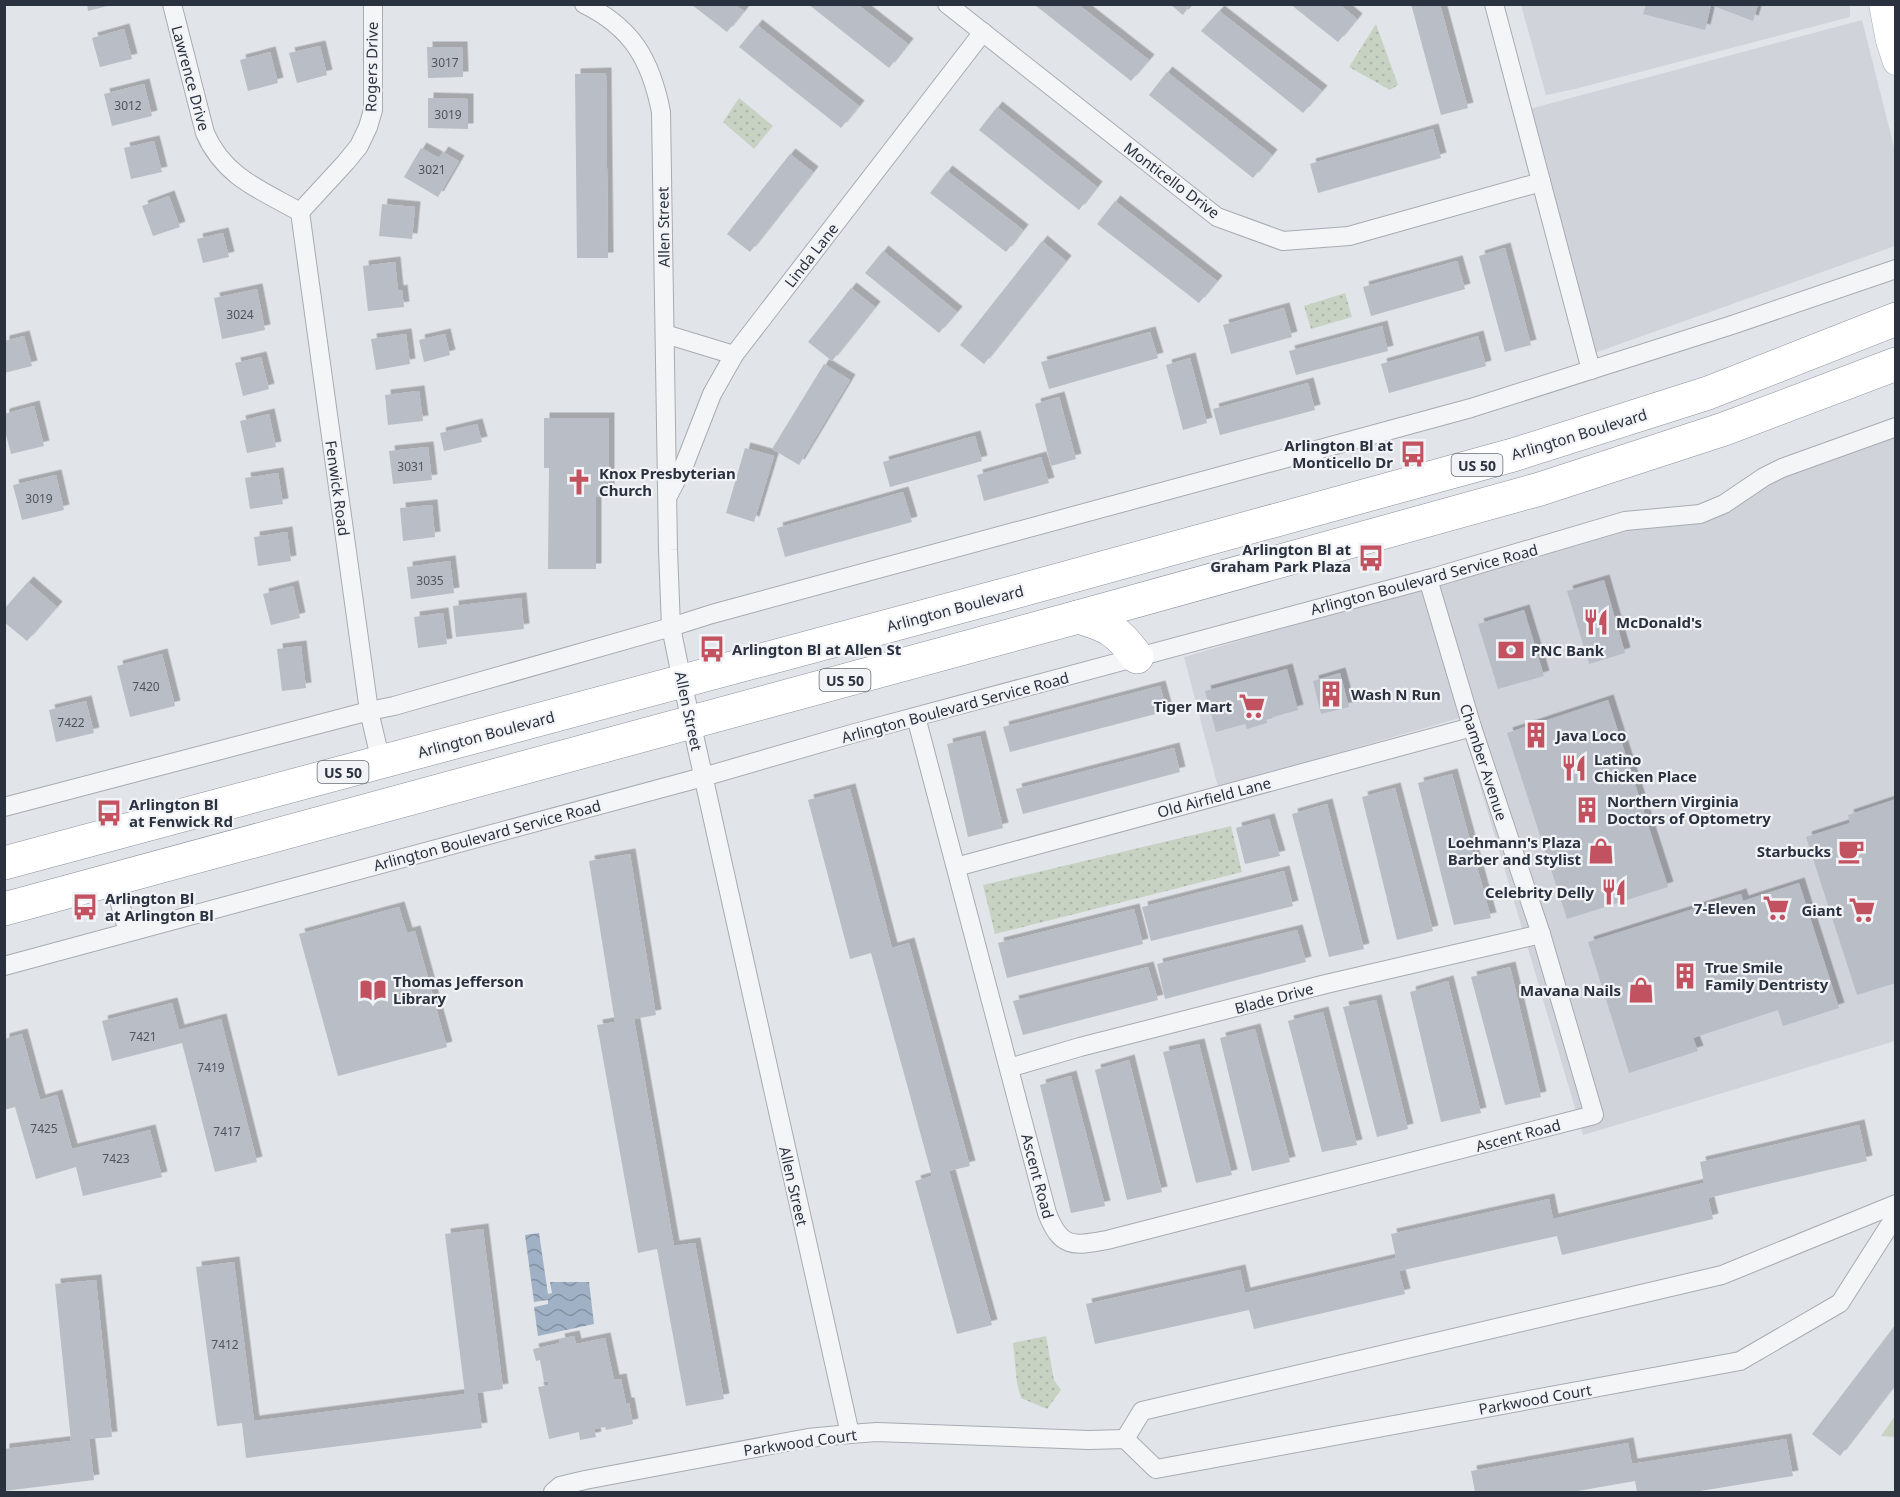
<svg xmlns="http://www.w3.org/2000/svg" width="1900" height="1497" viewBox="0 0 1900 1497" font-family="'Noto Sans',sans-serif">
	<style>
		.built { fill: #d0d3da }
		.green { fill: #c7d2c3 }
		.park { fill: url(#park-dots) }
		.water { fill: url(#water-waves) }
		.building { fill: #b9bdc5; filter: url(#shadow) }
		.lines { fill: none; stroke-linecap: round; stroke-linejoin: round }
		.street-casing { stroke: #a7abb3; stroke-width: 20 }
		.secondary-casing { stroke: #a7abb3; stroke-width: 27 }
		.highway-casing { stroke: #8a919e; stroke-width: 34 }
		.street { stroke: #f4f5f7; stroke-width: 18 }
		.secondary { stroke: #fff; stroke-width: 26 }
		.highway { stroke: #fff; stroke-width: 33 }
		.labels { text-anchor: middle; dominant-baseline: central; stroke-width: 4.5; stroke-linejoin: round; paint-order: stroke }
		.number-label { font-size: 12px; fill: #4e5560 }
		.shield { fill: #f1f3f6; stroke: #666c76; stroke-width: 1.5 }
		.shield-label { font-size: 14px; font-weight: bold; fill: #2b323f }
		.street-label { font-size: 15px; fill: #2b323f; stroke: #f1f3f6 }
		.poi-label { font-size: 15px; font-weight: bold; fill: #2b323f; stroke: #f1f3f6; text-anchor: start }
	</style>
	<defs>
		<pattern id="park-dots" width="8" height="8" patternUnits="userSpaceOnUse" patternTransform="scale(1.5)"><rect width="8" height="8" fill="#c7d2c3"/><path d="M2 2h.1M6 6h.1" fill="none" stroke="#abb5a9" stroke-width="1.8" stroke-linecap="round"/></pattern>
		<pattern id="water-waves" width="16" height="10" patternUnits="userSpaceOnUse" patternTransform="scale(1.5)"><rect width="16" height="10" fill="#a0b1c5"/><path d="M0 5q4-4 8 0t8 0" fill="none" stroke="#8391a1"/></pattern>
		<filter id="shadow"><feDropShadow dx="5.5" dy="-5.5" stdDeviation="0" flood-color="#0004"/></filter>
	</defs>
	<rect width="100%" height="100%" fill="#e1e4e9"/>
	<g class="built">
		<path d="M1850,4V17L1575,89L1546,95L1521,5Z"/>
		<path d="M1862,20L1895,151V246L1586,356L1522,111Z"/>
		<path d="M1895,436V1041L1583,1135L1460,718L1218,787L1184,657L1615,530L1687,523L1779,478Z"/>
	</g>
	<path class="green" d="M1895,1416V1437L1881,1436Z"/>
	<g class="park">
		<path d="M1376,24L1398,85L1390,90L1349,67Z"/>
		<path d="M739,98L773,126L754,149L723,122Z"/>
		<path d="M1345,293L1352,317L1311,329L1304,306Z"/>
		<path d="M1231,826L1242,872L995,934L983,885Z"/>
		<path d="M1046,1336L1054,1380L1061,1390L1047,1409L1021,1398L1017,1383L1013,1343Z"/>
	</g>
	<path class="water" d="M539,1233L548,1294L552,1293L550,1282H589L594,1324L538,1336L534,1307L548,1304V1300L534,1302L525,1235Z"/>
	<g class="building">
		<path d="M87,4H111V5L88,11Z"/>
		<path d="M808,4H857L908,44L889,68Z"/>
		<path d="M1170,4H1191L1183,15Z"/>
		<path d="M1290,4H1339L1357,19L1338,42Z"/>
		<path d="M1411,4H1440L1468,108L1441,115Z"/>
		<path d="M1646,4H1711L1758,5L1753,21L1711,5L1705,30L1643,14Z"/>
		<path d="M692,5H735L744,11L727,32Z"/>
		<path d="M1035,5H1079L1149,60L1131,81Z"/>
		<path d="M1219,11L1322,91L1303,113L1201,31Z"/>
		<path d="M757,25L859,106L841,128L739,47Z"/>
		<path d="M124,29L132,59L100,67L92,38Z"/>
		<path d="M320,46L327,75L297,83L289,53Z"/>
		<path d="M427,47H462L463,77L428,78Z"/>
		<path d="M270,52L278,83L248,91L240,60Z"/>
		<path d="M1167,72L1272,155L1253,178L1149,95Z"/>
		<path d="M606,73L608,258H577L575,74Z"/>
		<path d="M144,84L152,116L112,126L104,94Z"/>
		<path d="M428,98L468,99V129L428,128Z"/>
		<path d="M997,107L1097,187L1079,210L979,130Z"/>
		<path d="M1433,129L1441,158L1318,193L1310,164Z"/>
		<path d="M154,141L162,172L131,179L124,148Z"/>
		<path d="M421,148L439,158L443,152L459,161L438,197L404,177Z"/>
		<path d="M790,154L813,172L750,252L727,234Z"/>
		<path d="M947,171L1023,230L1006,252L930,193Z"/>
		<path d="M169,196L180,227L153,236L142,206Z"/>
		<path d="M1115,201L1217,281L1199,303L1097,224Z"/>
		<path d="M382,204L415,207L412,239L379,236Z"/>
		<path d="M223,233L229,257L203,263L197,239Z"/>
		<path d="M1042,241L1066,261L984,364L960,345Z"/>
		<path d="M1505,248L1531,345L1505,352L1479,256Z"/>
		<path d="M883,251L957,312L939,333L865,273Z"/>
		<path d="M1457,261L1465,289L1371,316L1363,287Z"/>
		<path d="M395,262L398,291L402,290L404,307L368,311L363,266Z"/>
		<path d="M851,288L875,307L832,361L808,342Z"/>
		<path d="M257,289L265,330L222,339L214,298Z"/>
		<path d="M1284,308L1292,337L1231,354L1223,325Z"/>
		<path d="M1382,326L1388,351L1296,375L1289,351Z"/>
		<path d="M1150,332L1158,358L1049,389L1041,362Z"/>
		<path d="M406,334L410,364L376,370L371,339Z"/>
		<path d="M445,334L450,355L424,362L419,340Z"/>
		<path d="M24,336L32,366L4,373V341Z"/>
		<path d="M1478,336L1486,366L1389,393L1381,364Z"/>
		<path d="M261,357L269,389L243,396L235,363Z"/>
		<path d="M1190,358L1207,423L1183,430L1166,365Z"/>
		<path d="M824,364L850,380L799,465L772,449Z"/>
		<path d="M1308,383L1315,410L1220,435L1213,409Z"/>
		<path d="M419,391L423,421L388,425L385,395Z"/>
		<path d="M1059,397L1076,459L1051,466L1035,404Z"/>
		<path d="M34,406L44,446L11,454L4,427V414Z"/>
		<path d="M269,414L276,447L247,453L240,421Z"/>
		<path d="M544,418H609V497H596V569H548L549,468H544Z"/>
		<path d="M477,424L482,442L444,451L440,433Z"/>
		<path d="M975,436L982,461L890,487L883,462Z"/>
		<path d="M428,447L432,480L393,484L389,451Z"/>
		<path d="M745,448L774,456L754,522L726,513Z"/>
		<path d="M1041,457L1049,483L984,501L977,475Z"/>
		<path d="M278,473L283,504L250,509L245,478Z"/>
		<path d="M56,475L64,510L22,520L13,485Z"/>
		<path d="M903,492L912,522L785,557L777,528Z"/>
		<path d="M432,505L435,537L403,541L400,508Z"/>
		<path d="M287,532L291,561L258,566L254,537Z"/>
		<path d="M450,561L454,593L411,599L407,567Z"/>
		<path d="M1604,580L1625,653L1589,664L1567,591Z"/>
		<path d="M28,582L57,607L27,641L4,622V609Z"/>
		<path d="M293,586L300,618L271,625L263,594Z"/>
		<path d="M521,598L524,629L456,637L453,606Z"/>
		<path d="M1524,610L1544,676L1498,689L1478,624Z"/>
		<path d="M443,613L447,644L418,648L414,617Z"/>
		<path d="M301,646L306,688L282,691L277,649Z"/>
		<path d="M162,654L175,706L130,717L117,666Z"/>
		<path d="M1287,669L1298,710L1266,719L1267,723L1247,729L1245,724L1216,732L1205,691Z"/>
		<path d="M1340,673L1349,707L1321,714L1313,681Z"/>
		<path d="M1160,686L1167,711L1010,752L1003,727Z"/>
		<path d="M1608,700L1668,887L1567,919L1507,733Z"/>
		<path d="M86,701L94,733L56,742L49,710Z"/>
		<path d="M980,736L1003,828L968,837L947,744Z"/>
		<path d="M1174,748L1180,772L1023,814L1016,789Z"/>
		<path d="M1452,774L1491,918L1454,925L1418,783Z"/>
		<path d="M1395,788L1433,931L1397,940L1362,797Z"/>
		<path d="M850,789L892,948L909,943L970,1166L949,1171L992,1325L957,1334L915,1181L932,1176L871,953L850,959L808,800Z"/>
		<path d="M1896,799V983L1857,995L1806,837L1850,823L1848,815Z"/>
		<path d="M1327,804L1364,949L1329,957L1292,814Z"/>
		<path d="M1269,819L1280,856L1245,864L1236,828Z"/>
		<path d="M630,854L656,1015L634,1019L674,1246L695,1243L724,1399L686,1406L657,1249L638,1253L597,1025L615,1022L589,861Z"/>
		<path d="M1284,871L1293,906L1151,941L1142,907Z"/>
		<path d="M1799,883L1839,1008L1783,1026L1778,1010L1693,1038L1698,1051L1629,1073L1588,942L1741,894L1743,901Z"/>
		<path d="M399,907L407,933L415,931L447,1047L338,1076L299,934Z"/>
		<path d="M1134,909L1143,944L1007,978L998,943Z"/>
		<path d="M1297,930L1306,962L1165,999L1157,964Z"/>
		<path d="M1148,967L1158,1000L1023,1035L1013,1001Z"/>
		<path d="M1510,967L1541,1097L1505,1105L1471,977Z"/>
		<path d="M1448,981L1481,1113L1441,1122L1410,992Z"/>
		<path d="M1376,1000L1408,1129L1377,1137L1343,1007Z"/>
		<path d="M172,1003L179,1030L221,1019L257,1162L215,1172L182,1043L112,1061L102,1021Z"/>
		<path d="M1323,1012L1357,1145L1322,1152L1288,1021Z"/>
		<path d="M1255,1029L1290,1162L1252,1171L1220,1038Z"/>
		<path d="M22,1034L40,1100L57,1095L72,1149L150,1130L162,1177L83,1196L76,1167L36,1179L15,1107L4,1110V1039Z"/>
		<path d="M1199,1044L1232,1175L1196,1183L1163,1052Z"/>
		<path d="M1129,1060L1162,1192L1127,1200L1095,1070Z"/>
		<path d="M1071,1076L1105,1206L1071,1213L1040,1085Z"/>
		<path d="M1859,1125L1867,1161L1708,1198L1713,1219L1562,1255L1557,1236L1399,1271L1405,1294L1254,1329L1249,1310L1095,1344L1086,1304L1240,1270L1245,1293L1396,1258L1391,1234L1549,1199L1553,1219L1704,1183L1700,1162Z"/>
		<path d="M483,1229L503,1389L477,1393L482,1428L246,1458L242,1423L217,1426L196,1267L234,1262L254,1421L465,1394L445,1234Z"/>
		<path d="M96,1280L112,1437L89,1439L94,1480L4,1491V1449L71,1441L55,1284Z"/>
		<path d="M1896,1324V1383L1840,1456L1812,1434Z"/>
		<path d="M574,1336L576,1344L605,1338L614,1380L621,1379L626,1403H629L633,1424L606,1430L605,1427L594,1429L596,1437L580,1440L579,1432L549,1439L538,1387L549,1385L548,1381L544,1382L540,1360L536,1361L533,1349L560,1343L559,1339Z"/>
		<path d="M1786,1439L1793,1476L1694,1492H1637L1635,1481L1572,1492H1475L1471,1471L1628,1443L1632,1464Z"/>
	</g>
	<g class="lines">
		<g class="street-casing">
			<g id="street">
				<path d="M172,4L205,133C224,177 261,190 300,212"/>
				<path d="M584,4C633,28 651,61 661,112L668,550L671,627L682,681L850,1434"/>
				<path d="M947,4L1217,217L1283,241L1349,236L1541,182"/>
				<path d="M1494,4L1591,370"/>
				<path d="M300,212L369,711L381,762"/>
				<path d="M300,212L346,162L359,146L368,127L373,110V4"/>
				<path d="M665,334L734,355"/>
				<path d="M669,494L685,463L712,394L734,355L983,32"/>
				<path d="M916,717L1047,1213C1061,1249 1073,1246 1107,1240L1594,1115L1541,934L1472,727L1428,579"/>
				<path d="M4,807L369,711L394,706L671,627L712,614L1471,408L1732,325L1896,269"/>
				<path d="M956,867L1472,727"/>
				<path d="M113,879L128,932"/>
				<path d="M4,966L703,777L855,733L1432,578L1625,521L1700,514L1724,504L1764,477L1782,468L1896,427"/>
				<path d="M1009,1068L1080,1047L1326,984L1541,934"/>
				<path d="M1125,1439L1142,1411L1722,1275L1896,1204"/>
				<path d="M553,1492L560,1486L585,1480L808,1438L850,1434L877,1432L1089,1440L1125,1439L1156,1469L1740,1361L1840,1303L1896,1215"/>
			</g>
		</g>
		<g class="secondary-casing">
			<path id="secondary" d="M1882,4L1889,41L1896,62"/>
		</g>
		<g class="highway-casing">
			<g id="highway">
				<path d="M1078,617C1109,626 1118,631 1137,657"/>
				<path d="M4,863L1000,596L1513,455L1708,393L1896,319"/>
				<path d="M4,909L1078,617L1540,489L1724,429L1896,364"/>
			</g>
		</g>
		<use href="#street" class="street"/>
		<use href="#secondary" class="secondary"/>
		<use href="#highway" class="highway"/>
	</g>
	<defs>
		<g id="bus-bare" transform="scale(2.07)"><path d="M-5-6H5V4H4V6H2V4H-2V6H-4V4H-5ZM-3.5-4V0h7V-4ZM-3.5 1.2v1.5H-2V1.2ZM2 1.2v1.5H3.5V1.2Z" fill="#c25260" stroke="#f1f3f6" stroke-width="2.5" paint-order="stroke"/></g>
		<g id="church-bare" transform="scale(2.07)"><path d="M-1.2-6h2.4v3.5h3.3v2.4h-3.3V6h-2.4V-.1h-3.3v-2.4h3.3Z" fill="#c25260" stroke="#f1f3f6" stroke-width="2.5" paint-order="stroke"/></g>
		<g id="restaurant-bare" transform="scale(2.07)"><path d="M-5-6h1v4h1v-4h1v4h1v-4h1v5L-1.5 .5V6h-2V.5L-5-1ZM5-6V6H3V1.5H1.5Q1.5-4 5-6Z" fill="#c25260" stroke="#f1f3f6" stroke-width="2.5" paint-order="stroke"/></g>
		<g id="bank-bare" transform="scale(2.07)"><path d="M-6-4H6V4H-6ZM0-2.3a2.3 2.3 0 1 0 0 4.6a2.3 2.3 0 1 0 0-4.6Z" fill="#c25260" stroke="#f1f3f6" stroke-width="2.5" paint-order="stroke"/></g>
		<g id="building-bare" transform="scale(2.07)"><path d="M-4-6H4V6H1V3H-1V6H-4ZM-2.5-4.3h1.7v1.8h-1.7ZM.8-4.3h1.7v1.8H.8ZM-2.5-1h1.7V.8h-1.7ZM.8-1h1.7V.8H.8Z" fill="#c25260" stroke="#f1f3f6" stroke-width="2.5" paint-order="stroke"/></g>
		<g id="supermarket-bare" transform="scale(2.07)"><path d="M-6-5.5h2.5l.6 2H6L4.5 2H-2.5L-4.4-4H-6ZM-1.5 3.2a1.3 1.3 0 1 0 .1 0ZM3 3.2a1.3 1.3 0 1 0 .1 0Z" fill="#c25260" stroke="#f1f3f6" stroke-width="2.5" paint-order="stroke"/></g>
		<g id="shop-bare" transform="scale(2.07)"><path d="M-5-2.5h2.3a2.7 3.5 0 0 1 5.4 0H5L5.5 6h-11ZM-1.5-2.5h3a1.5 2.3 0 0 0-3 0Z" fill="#c25260" stroke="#f1f3f6" stroke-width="2.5" paint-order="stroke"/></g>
		<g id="cafe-bare" transform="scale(2.07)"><path d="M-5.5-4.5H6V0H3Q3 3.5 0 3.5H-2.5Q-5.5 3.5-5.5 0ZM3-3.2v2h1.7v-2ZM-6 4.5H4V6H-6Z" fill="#c25260" stroke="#f1f3f6" stroke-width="2.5" paint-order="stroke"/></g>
		<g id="library-bare" transform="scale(2.07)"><path d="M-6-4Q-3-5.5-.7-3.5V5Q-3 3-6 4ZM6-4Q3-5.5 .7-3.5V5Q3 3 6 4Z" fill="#c25260" stroke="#f1f3f6" stroke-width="2.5" paint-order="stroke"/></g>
	</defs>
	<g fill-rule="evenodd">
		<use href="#bus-bare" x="1413" y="454"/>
		<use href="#church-bare" x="579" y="482"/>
		<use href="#bus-bare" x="1371" y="558"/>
		<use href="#restaurant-bare" x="1596" y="622"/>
		<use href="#bus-bare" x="712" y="649"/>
		<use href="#bank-bare" x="1511" y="650"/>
		<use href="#building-bare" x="1331" y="694"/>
		<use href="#supermarket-bare" x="1252" y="706"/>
		<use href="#building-bare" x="1536" y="735"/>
		<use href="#restaurant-bare" x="1574" y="768"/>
		<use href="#building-bare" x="1587" y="810"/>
		<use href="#bus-bare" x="109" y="813"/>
		<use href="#shop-bare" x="1601" y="851"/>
		<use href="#cafe-bare" x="1851" y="851"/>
		<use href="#restaurant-bare" x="1614" y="892"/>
		<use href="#bus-bare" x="85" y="907"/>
		<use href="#supermarket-bare" x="1776" y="908"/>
		<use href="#supermarket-bare" x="1862" y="910"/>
		<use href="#building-bare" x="1685" y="976"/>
		<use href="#library-bare" x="373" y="990"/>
		<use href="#shop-bare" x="1641" y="990"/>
	</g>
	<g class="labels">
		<g class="number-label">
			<text x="445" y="62">3017</text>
			<text x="128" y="105">3012</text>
			<text x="448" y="114">3019</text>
			<text x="432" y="169">3021</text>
			<text x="240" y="314">3024</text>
			<text x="411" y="466">3031</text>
			<text x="39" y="498">3019</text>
			<text x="430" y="580">3035</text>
			<text x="146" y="686">7420</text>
			<text x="71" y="722">7422</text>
			<text x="143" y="1036">7421</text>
			<text x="211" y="1067">7419</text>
			<text x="44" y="1128">7425</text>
			<text x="227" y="1131">7417</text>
			<text x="116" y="1158">7423</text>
			<text x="225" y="1344">7412</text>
		</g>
		<g class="shield">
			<rect x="1451.5" y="454" width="51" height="22" rx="4.5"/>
			<rect x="819.5" y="669" width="51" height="22" rx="4.5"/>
			<rect x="317.5" y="761" width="51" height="22" rx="4.5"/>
		</g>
		<g class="shield-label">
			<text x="1477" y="465">US 50</text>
			<text x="845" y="680">US 50</text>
			<text x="343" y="772">US 50</text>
		</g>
		<g class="street-label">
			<text transform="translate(371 67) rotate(-89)">Rogers Drive</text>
			<text transform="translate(191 78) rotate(75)">Lawrence Drive</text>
			<text transform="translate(1172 180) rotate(37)">Monticello Drive</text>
			<text transform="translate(663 227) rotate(-91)">Allen Street</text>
			<text transform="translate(811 255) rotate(-52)">Linda Lane</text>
			<text transform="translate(1579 434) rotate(-17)">Arlington Boulevard</text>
			<text transform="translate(338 488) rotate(82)">Fenwick Road</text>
			<text transform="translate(1424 579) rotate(-15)">Arlington Boulevard Service Road</text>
			<text transform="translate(955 608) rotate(-15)">Arlington Boulevard</text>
			<text transform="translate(955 707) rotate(-15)">Arlington Boulevard Service Road</text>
			<text transform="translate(689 711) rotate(78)">Allen Street</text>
			<text transform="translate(486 734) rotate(-15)">Arlington Boulevard</text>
			<text transform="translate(1484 762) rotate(72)">Chamber Avenue</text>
			<text transform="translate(1214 797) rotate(-15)">Old Airfield Lane</text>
			<text transform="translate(487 835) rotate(-15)">Arlington Boulevard Service Road</text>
			<text transform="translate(1274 998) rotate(-15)">Blade Drive</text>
			<text transform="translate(1518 1135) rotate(-15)">Ascent Road</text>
			<text transform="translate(1038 1176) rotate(75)">Ascent Road</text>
			<text transform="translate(794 1186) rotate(77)">Allen Street</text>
			<text transform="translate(1535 1399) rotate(-10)">Parkwood Court</text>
			<text transform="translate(800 1442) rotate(-8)">Parkwood Court</text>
		</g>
		<g class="poi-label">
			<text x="1393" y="445" text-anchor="end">Arlington Bl at<tspan x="1393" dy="17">Monticello Dr</tspan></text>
			<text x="599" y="473">Knox Presbyterian<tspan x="599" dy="17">Church</tspan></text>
			<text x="1351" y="549" text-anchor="end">Arlington Bl at<tspan x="1351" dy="17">Graham Park Plaza</tspan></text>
			<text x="1616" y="622">McDonald's</text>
			<text x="732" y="649">Arlington Bl at Allen St</text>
			<text x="1531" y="650">PNC Bank</text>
			<text x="1351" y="694">Wash N Run</text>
			<text x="1232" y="706" text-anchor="end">Tiger Mart</text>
			<text x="1556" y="735">Java Loco</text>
			<text x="1594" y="759">Latino<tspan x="1594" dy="17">Chicken Place</tspan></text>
			<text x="1607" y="801">Northern Virginia<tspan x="1607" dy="17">Doctors of Optometry</tspan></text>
			<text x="129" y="804">Arlington Bl<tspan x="129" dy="17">at Fenwick Rd</tspan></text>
			<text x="1581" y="842" text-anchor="end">Loehmann's Plaza<tspan x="1581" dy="17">Barber and Stylist</tspan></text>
			<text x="1831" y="851" text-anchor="end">Starbucks</text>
			<text x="1594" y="892" text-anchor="end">Celebrity Delly</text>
			<text x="105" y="898">Arlington Bl<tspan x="105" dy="17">at Arlington Bl</tspan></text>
			<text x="1756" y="908" text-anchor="end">7-Eleven</text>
			<text x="1842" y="910" text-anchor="end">Giant</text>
			<text x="1705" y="967">True Smile<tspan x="1705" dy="17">Family Dentristy</tspan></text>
			<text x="393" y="981">Thomas Jefferson<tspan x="393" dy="17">Library</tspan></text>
			<text x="1621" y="990" text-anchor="end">Mavana Nails</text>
		</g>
	</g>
	<rect width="1900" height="1497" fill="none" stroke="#2b323f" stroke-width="12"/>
</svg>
